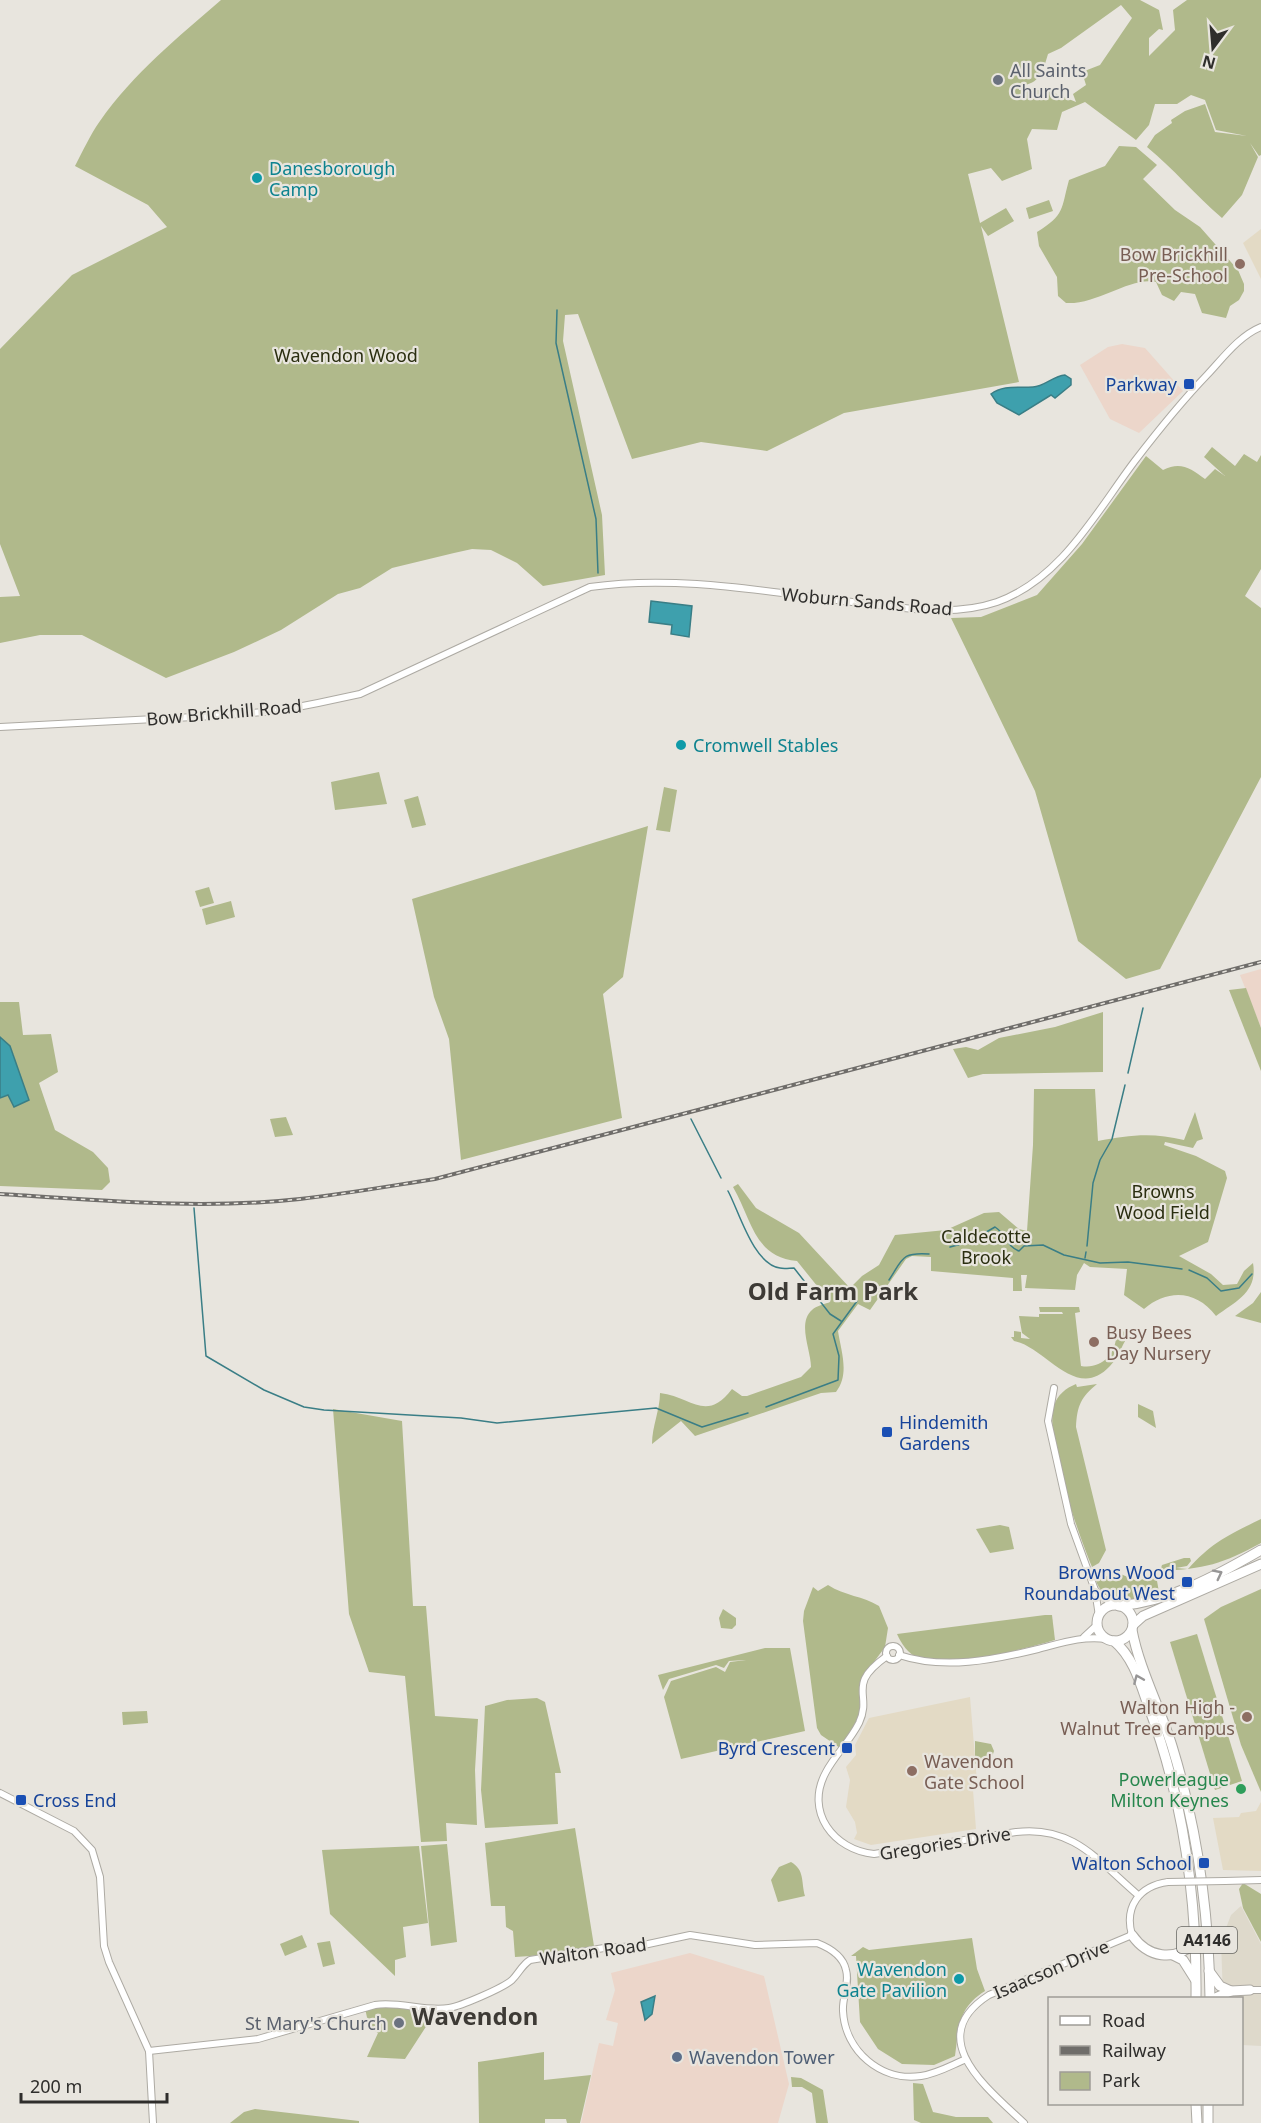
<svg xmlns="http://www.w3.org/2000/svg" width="1261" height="2123" viewBox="0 0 1261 2123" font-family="'Noto Sans',sans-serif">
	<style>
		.built { fill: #ded9cb }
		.industrial { fill: #ecd6ca }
		.education { fill: #e3dac5 }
		.green { fill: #b0b98b; fill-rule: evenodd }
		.water { fill: #3ea0ad; stroke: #3a7e86; stroke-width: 1.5 }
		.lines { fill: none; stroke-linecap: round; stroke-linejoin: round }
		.stream { stroke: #3a7e86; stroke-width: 1.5 }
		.minor-casing { stroke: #adaaa3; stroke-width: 8 }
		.highway-casing { stroke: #adaaa3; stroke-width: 11 }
		.minor { stroke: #fff; stroke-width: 6 }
		.highway { stroke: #fff; stroke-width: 9 }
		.rail-casing { stroke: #6f6d6a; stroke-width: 4 }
		.rail { stroke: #e8e5de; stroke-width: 1.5; stroke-dasharray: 4.5; stroke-linecap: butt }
		.minor-bridge-casing { stroke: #adaaa3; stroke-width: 8; stroke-linecap: butt }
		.minor-bridge { stroke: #fff; stroke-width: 6 }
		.oneway { stroke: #979696 }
		.worship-dot { fill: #6b7280; stroke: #e8e5de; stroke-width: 2 }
		.culture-dot { fill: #0f9aa8; stroke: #e8e5de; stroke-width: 2 }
		.education-dot { fill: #8d6e63; stroke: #e8e5de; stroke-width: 2 }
		.transit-dot { fill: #1a4fb4; stroke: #e8e5de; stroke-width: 2 }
		.leisure-dot { fill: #2e9e5b; stroke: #e8e5de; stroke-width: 2 }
		.service-dot { fill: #5c6f8a; stroke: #e8e5de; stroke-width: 2 }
		.labels { text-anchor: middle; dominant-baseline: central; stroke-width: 4.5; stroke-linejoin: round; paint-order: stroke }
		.shield { fill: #e8e5de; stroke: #666561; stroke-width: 1.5 }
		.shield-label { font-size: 16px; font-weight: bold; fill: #2f2e2c }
		.worship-label { font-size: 18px; fill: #5b616d; stroke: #e8e5de; text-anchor: start }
		.culture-label { font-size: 18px; fill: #0d838f; stroke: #e8e5de; text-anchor: start }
		.education-label { font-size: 18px; fill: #785e54; stroke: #e8e5de; text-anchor: end }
		.park-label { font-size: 18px; fill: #2a2e10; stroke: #e8e5de }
		.transit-label { font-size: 18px; fill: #164399; stroke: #e8e5de; text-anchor: end }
		.street-label { font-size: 18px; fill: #2f2e2c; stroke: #e8e5de }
		.leisure-label { font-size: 18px; fill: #27864d; stroke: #e8e5de; text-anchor: end }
		.service-label { font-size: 18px; fill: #4e5e75; stroke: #e8e5de; text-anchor: start }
		.district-label { font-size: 24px; font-weight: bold; fill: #3d3a35; stroke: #e8e5de }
	</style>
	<rect width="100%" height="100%" fill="#e8e5de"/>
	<path class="built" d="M1241,1906L1261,1944V2046L1242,2045V1998H1223L1221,1941L1231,1915Z"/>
	<g class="industrial">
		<path d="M1122,344L1145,348L1183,391L1139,433L1110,419L1080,365L1108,347Z"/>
		<path d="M1261,969V1028L1240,975Z"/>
		<path d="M690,1953L764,1976L789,2084L778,2123H581L599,2043L613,2046L618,2023L606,2020L615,1990L611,1973Z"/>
	</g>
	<g class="education">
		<path d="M1261,229V279L1243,243Z"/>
		<path d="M970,1697L977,1782L973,1790L976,1829L871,1845L854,1839L857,1833L855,1822L846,1807L850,1780L846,1767L856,1755L855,1745L869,1718Z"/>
		<path d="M1261,1802V1871L1223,1870L1213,1818L1239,1817L1241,1813L1256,1811Z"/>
	</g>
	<g class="green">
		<path d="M221,0H1140L1159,10L1163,30L1159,29L1149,38V56L1175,30L1173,10L1187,0H1261V155L1259,156L1250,143L1258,157L1242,195L1222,218C1195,195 1174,169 1147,147L1155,135L1172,123L1171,120L1185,111L1205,104L1215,132L1247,136L1216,130L1205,100L1191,95L1177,104H1155L1149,125L1136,140L1085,102L1062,112L1057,130L1032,129L1027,139L1032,169L1002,181L991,168L968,174L980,223L1006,208L1014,221L988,236L981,226L1019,382L844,413L767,451L701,442L632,459L578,314L565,315L563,341L602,515L605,575L543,586L517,563L491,550L472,549L454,553L392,568L360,588L338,594L281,630L234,652L166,678L82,635H40L0,643V597L20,596L0,544V349L72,275L167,227L148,205L75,166C83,151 90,135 100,121C133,74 178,37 221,0ZM1121,5L1132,18L1100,65L1082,72L1086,85L1073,94L1076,102L1047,90H1019V85C1039,86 1043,71 1048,54L1061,48Z"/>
		<path d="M1119,146L1136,147L1157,165L1143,179L1175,210L1200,227L1238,270L1244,284V291L1239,300L1230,306L1226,318L1202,313L1195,294L1181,292L1174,301L1162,295L1156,282C1131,276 1097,305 1066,303L1058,296L1057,277L1039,246L1037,232C1065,215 1061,209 1069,180L1105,166Z"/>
		<path d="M1049,200L1053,211L1029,219L1026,208Z"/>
		<path d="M1212,447L1235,466L1244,454L1257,462L1261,455V569L1245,596L1261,608V777L1160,969L1126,979L1078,941L1035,791L951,618L981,617L1037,595L1082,544L1146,456L1163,470C1180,461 1191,468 1205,479L1215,469L1225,476L1204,457Z"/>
		<path d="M379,772L387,804L335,810L331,782Z"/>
		<path d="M664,787L677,790L670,832L656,830Z"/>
		<path d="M418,796L426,825L412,828L404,800Z"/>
		<path d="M648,826L623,977L603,994L622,1118L461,1160L449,1039L434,997L412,899Z"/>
		<path d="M209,887L214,903L200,907L195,891Z"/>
		<path d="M231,901L235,917L206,925L202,909Z"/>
		<path d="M1246,988L1261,1028V1071L1229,990Z"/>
		<path d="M0,1002H19L23,1035L51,1034L58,1072L39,1083L55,1130L93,1152L108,1168L110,1182L102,1190L0,1186V1098L8,1095C16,1070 22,1056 0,1037Z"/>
		<path d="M1103,1012V1072L983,1074L968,1078L953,1049L966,1047L978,1050L999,1038L1055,1027Z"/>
		<path d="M1034,1089H1095L1098,1141C1128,1135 1153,1132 1184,1140L1195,1112L1203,1139L1197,1141L1193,1148L1165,1142L1164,1145L1196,1156L1225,1171L1227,1178L1208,1242L1179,1256L1211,1274L1223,1285L1237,1284L1244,1271L1253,1263C1258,1292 1236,1301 1216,1316C1196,1290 1168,1289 1144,1309L1124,1295L1127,1269L1090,1267L1084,1263L1077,1275L1075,1290L1025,1288L1027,1275H1021L1022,1291H1013V1278L931,1271V1257L912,1256L906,1259L870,1310L858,1304L838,1331C841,1351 850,1374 836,1392L821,1393L695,1436L681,1421L652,1444C652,1426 660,1410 660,1393C692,1397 706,1423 732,1389L742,1396H747L801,1377L811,1367C811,1350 797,1323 812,1310C816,1306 825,1304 830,1302L797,1261C754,1257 752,1220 733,1187L738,1184L756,1208L799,1233L850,1288L862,1276L879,1265L895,1235L946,1230L984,1213L999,1212L1019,1229L1027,1231L1033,1145Z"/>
		<path d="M286,1117L293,1135L275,1137L270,1119Z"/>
		<path d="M1261,1292V1323L1235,1316L1253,1303Z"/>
		<path d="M1039,1307H1079L1080,1312L1075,1313L1081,1366C1101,1370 1118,1353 1116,1332L1132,1331C1122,1342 1120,1356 1110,1366C1076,1403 1045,1346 1014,1341L1011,1337H1014V1331L1021,1332V1338L1030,1339L1022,1333L1019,1316L1039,1317V1314H1063L1062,1312H1040Z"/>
		<path d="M1076,1384L1077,1387L1097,1384C1081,1397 1077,1406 1076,1427L1106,1550L1099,1563L1092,1567C1080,1538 1044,1439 1054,1406C1057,1395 1066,1388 1076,1384Z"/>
		<path d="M1138,1404L1153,1411L1156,1428L1138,1417Z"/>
		<path d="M333,1409L402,1421L413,1606H426L435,1716L478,1719L475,1770L477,1825L446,1823L447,1841L421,1842L405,1676L369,1672L349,1614Z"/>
		<path d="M1261,1519V1543C1222,1564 1205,1569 1160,1571L1162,1565L1184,1558H1190L1191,1561L1187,1566L1176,1568L1188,1569C1212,1542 1229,1535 1261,1519Z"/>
		<path d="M1000,1525L1009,1527L1014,1549L990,1553L976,1529Z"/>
		<path d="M1116,1572L1137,1581L1156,1575L1160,1598C1138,1601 1106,1608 1096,1581Z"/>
		<path d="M828,1585C845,1596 863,1596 879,1606L888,1628L885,1647L868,1670L861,1716L840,1748L821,1735L817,1728L803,1621L804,1611L813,1587L818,1591Z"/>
		<path d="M1261,1589V1792L1241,1745L1204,1619L1221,1607Z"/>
		<path d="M723,1609L736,1618V1625L732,1629L721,1628L719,1618Z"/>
		<path d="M1045,1615H1052L1055,1640C1025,1649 948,1669 918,1658C908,1654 901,1643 897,1634Z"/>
		<path d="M1197,1634L1242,1781L1215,1790L1170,1642Z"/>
		<path d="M765,1648H790L805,1731L681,1759L664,1697L671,1681L716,1667L725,1672L730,1662L746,1660L729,1661L724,1668L716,1665L669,1679L663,1690L658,1675Z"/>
		<path d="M537,1698L545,1702L561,1773H555L558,1824L485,1828L481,1790L485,1706L507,1700Z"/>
		<path d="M147,1711L148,1723L123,1725L122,1712Z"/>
		<path d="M975,1741L991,1744L994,1751L991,1760L985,1758L975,1764Z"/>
		<path d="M575,1828L594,1946L560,1954L515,1957L513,1931L506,1927L505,1906H491L485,1843Z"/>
		<path d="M447,1844L457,1942L431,1946L421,1846Z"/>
		<path d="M419,1846L428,1923L403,1927L406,1957L395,1960V1976L330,1914L322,1850Z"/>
		<path d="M791,1862C805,1870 801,1882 805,1896L778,1902L771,1880L779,1867Z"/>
		<path d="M1243,1883L1261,1894V1942L1243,1908L1239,1889Z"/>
		<path d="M302,1935L307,1947L285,1956L280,1944Z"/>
		<path d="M972,1938L977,1969L985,1991C958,2008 959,2026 955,2056L934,2065L902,2064L878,2049L860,2022L856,1956H851L863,1947L869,1950Z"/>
		<path d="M330,1941L335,1964L323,1967L317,1943Z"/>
		<path d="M387,2004L429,2009V2022L405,2059L367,2057L378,2033L369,2027L365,2008Z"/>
		<path d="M544,2052V2080L591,2075L580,2123H567L566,2119H545V2123H479L478,2062Z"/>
		<path d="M791,2077L801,2078L823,2090L828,2123H816L812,2093L802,2087H792Z"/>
		<path d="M913,2083L923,2084L933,2112L956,2117H988L993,2123H921L914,2120Z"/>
		<path d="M255,2109L359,2121V2123H230L244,2112Z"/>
	</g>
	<g class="water">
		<path d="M1065,375L1071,379V385L1055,398L1051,395L1019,415L997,403L991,394C1003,385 1018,388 1033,387C1044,387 1053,376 1065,375Z"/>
		<path d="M651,601L692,606L689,637L671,634L672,625L649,622Z"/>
		<path d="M0,1037L10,1046L29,1100L14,1107L8,1095L0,1098Z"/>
		<path d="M655,1996L652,2014L645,2020L641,2002Z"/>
	</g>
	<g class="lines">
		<g class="stream">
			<path d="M557,310L556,343L596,519L598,573"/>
			<path d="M1128,1073L1143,1008"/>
			<path d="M691,1119L721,1178"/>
			<path d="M728,1191C739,1211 753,1264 780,1268C784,1269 790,1268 794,1268L830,1314L841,1321"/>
			<path d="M194,1208L206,1356L264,1390L304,1407L324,1410L461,1418L497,1423L656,1408L702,1427L748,1413"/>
			<path d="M1087,1246L1093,1183L1100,1160L1112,1139L1125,1085"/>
			<path d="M950,1247L969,1242L995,1227C1007,1235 1006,1246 1019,1251L1024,1246L1043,1245L1064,1255L1100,1263L1128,1262L1182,1269"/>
			<path d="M1085,1258L1086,1252"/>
			<path d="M1189,1270L1207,1278L1221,1291L1239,1288L1252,1274"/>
			<path d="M889,1280C903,1259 901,1252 929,1254"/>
			<path d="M869,1294L874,1292"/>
			<path d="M766,1407L838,1380L839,1356L833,1334L857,1301"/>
		</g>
		<g class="minor-casing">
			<g id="minor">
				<path d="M0,727L213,716L277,711L318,703L360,694L590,587C680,574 772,593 861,603C906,608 953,617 997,602C1061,579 1095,514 1134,462C1157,432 1181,402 1207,375C1223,358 1239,336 1261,327"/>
				<path d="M1054,1388L1048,1421L1071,1524L1095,1590L1099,1616"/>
				<path d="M1095,1590L1114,1606"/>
				<path d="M1084,1637L1098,1624"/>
				<circle cx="893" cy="1653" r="7"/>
				<path d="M899,1655C944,1670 993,1660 1038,1649C1062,1643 1081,1636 1106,1639"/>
				<path d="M887,1656C845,1686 873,1693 859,1723C850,1741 835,1755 826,1772C804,1812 834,1850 874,1854L1016,1832C1073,1825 1098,1861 1138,1895"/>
				<path d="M0,1793L74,1831L92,1850L100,1877L104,1946L109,1962L149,2051L153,2123"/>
				<path d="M1225,1881L1261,1880"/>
				<path d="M1250,1990H1261"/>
				<path d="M149,2051L258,2039L375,2005C400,2001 424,2012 449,2008C461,2006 503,1988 512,1980C519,1973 522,1965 530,1960L604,1948L639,1946L690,1935L755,1945L817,1943C830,1948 843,1956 846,1970C850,1984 842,1997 843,2011C845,2051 881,2082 921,2076C936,2074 950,2066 964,2060"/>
				<path d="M1024,2123C988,2089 922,2038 989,1995L1132,1935C1124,1907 1139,1886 1168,1882"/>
			</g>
		</g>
		<g class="highway-casing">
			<g id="highway">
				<circle cx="1115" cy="1623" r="18"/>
				<path d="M1119,1606C1171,1601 1216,1576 1261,1550"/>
				<path d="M1133,1625L1143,1616L1261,1564"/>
				<path d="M1132,1630C1139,1668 1160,1708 1172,1746C1197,1827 1209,1914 1210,1998"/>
				<path d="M1114,1641C1133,1657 1140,1682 1148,1705C1184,1800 1197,1897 1196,1998"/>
				<path d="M1132,1935C1148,1958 1174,1962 1195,1943"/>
				<path d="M1173,1955L1183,1960L1195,1979"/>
				<path d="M1209,1971L1220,1986L1231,1991"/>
				<path d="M1215,1998L1231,1991L1250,1990"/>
				<path d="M1196,2104L1197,2123"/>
				<path d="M1208,2123V2104"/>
			</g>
		</g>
		<use href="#minor" class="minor"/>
		<use href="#highway" class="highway"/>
		<g class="rail-casing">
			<path id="rail" d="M0,1194C99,1200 201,1210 300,1199C345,1194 390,1186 435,1179L1261,962"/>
		</g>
		<use href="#rail" class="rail"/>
		<g class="minor-bridge-casing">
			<path id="minor-bridge" d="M1168,1882L1225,1881"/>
		</g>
		<use href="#minor-bridge" class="minor-bridge"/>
	</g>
	<defs><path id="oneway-chevron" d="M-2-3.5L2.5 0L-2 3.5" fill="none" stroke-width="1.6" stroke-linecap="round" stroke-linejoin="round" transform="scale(1.5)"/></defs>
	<g class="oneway">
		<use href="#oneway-chevron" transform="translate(1218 1574) rotate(-27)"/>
		<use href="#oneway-chevron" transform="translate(1138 1679) rotate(-113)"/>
	</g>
	<g class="worship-dot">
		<circle cx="998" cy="80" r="6"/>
		<circle cx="399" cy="2023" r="6"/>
	</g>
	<g class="culture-dot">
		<circle cx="257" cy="178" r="6"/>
		<circle cx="681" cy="745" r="6"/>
		<circle cx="959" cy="1979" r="6"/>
	</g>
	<g class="education-dot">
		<circle cx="1240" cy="264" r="6"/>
		<circle cx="1094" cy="1342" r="6"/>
		<circle cx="1247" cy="1717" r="6"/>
		<circle cx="912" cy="1771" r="6"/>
	</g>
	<g class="transit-dot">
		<rect x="1183" y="378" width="12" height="12" rx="3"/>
		<rect x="881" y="1426" width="12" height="12" rx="3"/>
		<rect x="1181" y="1576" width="12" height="12" rx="3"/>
		<rect x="841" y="1742" width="12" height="12" rx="3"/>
		<rect x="15" y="1794" width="12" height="12" rx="3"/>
		<rect x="1198" y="1857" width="12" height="12" rx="3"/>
	</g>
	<circle class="leisure-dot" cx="1241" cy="1789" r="6"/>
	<circle class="service-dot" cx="677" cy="2057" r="6"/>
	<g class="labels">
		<rect class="shield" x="1177" y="1927" width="60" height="26" rx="4.5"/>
		<g class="shield-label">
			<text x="1207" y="1940">A4146</text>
		</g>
		<g class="worship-label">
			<text x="1010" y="70">All Saints<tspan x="1010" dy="21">Church</tspan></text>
			<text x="387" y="2023" text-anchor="end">St Mary's Church</text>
		</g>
		<g class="culture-label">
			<text x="269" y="168">Danesborough<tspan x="269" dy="21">Camp</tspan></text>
			<text x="693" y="745">Cromwell Stables</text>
			<text x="947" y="1969" text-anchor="end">Wavendon<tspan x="947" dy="21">Gate Pavilion</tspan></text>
		</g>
		<g class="education-label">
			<text x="1228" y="254">Bow Brickhill<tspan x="1228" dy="21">Pre-School</tspan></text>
			<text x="1106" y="1332" text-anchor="start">Busy Bees<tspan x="1106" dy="21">Day Nursery</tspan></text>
			<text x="1235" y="1707">Walton High -<tspan x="1235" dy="21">Walnut Tree Campus</tspan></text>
			<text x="924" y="1761" text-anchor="start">Wavendon<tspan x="924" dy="21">Gate School</tspan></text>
		</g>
		<g class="park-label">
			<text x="346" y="355">Wavendon Wood</text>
			<text x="1163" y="1191">Browns<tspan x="1163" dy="21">Wood Field</tspan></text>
			<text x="986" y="1236">Caldecotte<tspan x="986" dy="21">Brook</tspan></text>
		</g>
		<g class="transit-label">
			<text x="1177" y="384">Parkway</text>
			<text x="899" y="1422" text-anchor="start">Hindemith<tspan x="899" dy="21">Gardens</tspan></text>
			<text x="1175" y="1572">Browns Wood<tspan x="1175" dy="21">Roundabout West</tspan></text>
			<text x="835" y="1748">Byrd Crescent</text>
			<text x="33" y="1800" text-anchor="start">Cross End</text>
			<text x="1192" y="1863">Walton School</text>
		</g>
		<g class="street-label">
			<text transform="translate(867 601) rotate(5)">Woburn Sands Road</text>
			<text transform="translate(224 712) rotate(-5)">Bow Brickhill Road</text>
			<text transform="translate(945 1843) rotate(-9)">Gregories Drive</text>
			<text transform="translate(593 1951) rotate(-8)">Walton Road</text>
			<text transform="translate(1051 1969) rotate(-23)">Isaacson Drive</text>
		</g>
		<g class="leisure-label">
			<text x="1229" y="1779">Powerleague<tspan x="1229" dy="21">Milton Keynes</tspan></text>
		</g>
		<g class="service-label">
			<text x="689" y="2057">Wavendon Tower</text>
		</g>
		<g class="district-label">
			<text x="833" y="1290">Old Farm Park</text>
			<text x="475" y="2015">Wavendon</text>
		</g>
	</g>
	<rect x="1048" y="1997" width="195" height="108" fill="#e8e5de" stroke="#9e9c97" stroke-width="1.5"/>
	<rect x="1060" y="2016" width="30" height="9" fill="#ffffff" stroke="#9e9c97" stroke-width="1.5"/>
	<text x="1102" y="2027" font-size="18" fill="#2f2e2c">Road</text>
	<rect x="1060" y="2046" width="30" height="9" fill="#6f6d6a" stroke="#9e9c97" stroke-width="1.5"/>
	<text x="1102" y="2057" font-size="18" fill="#2f2e2c">Railway</text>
	<rect x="1060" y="2072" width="30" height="18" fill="#b0b98b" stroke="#9e9c97" stroke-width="1.5"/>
	<text x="1102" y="2087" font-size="18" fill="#2f2e2c">Park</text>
	<g transform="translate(1213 48) rotate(196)" stroke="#e8e5de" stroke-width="4.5" paint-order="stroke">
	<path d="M0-4.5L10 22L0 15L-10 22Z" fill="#2f2e2c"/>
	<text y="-9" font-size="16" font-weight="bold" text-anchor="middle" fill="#2f2e2c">N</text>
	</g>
	<path d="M21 2093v9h146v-9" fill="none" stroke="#2f2e2c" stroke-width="3"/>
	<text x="30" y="2093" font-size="18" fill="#2f2e2c" stroke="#e8e5de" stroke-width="4.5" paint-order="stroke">200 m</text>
</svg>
